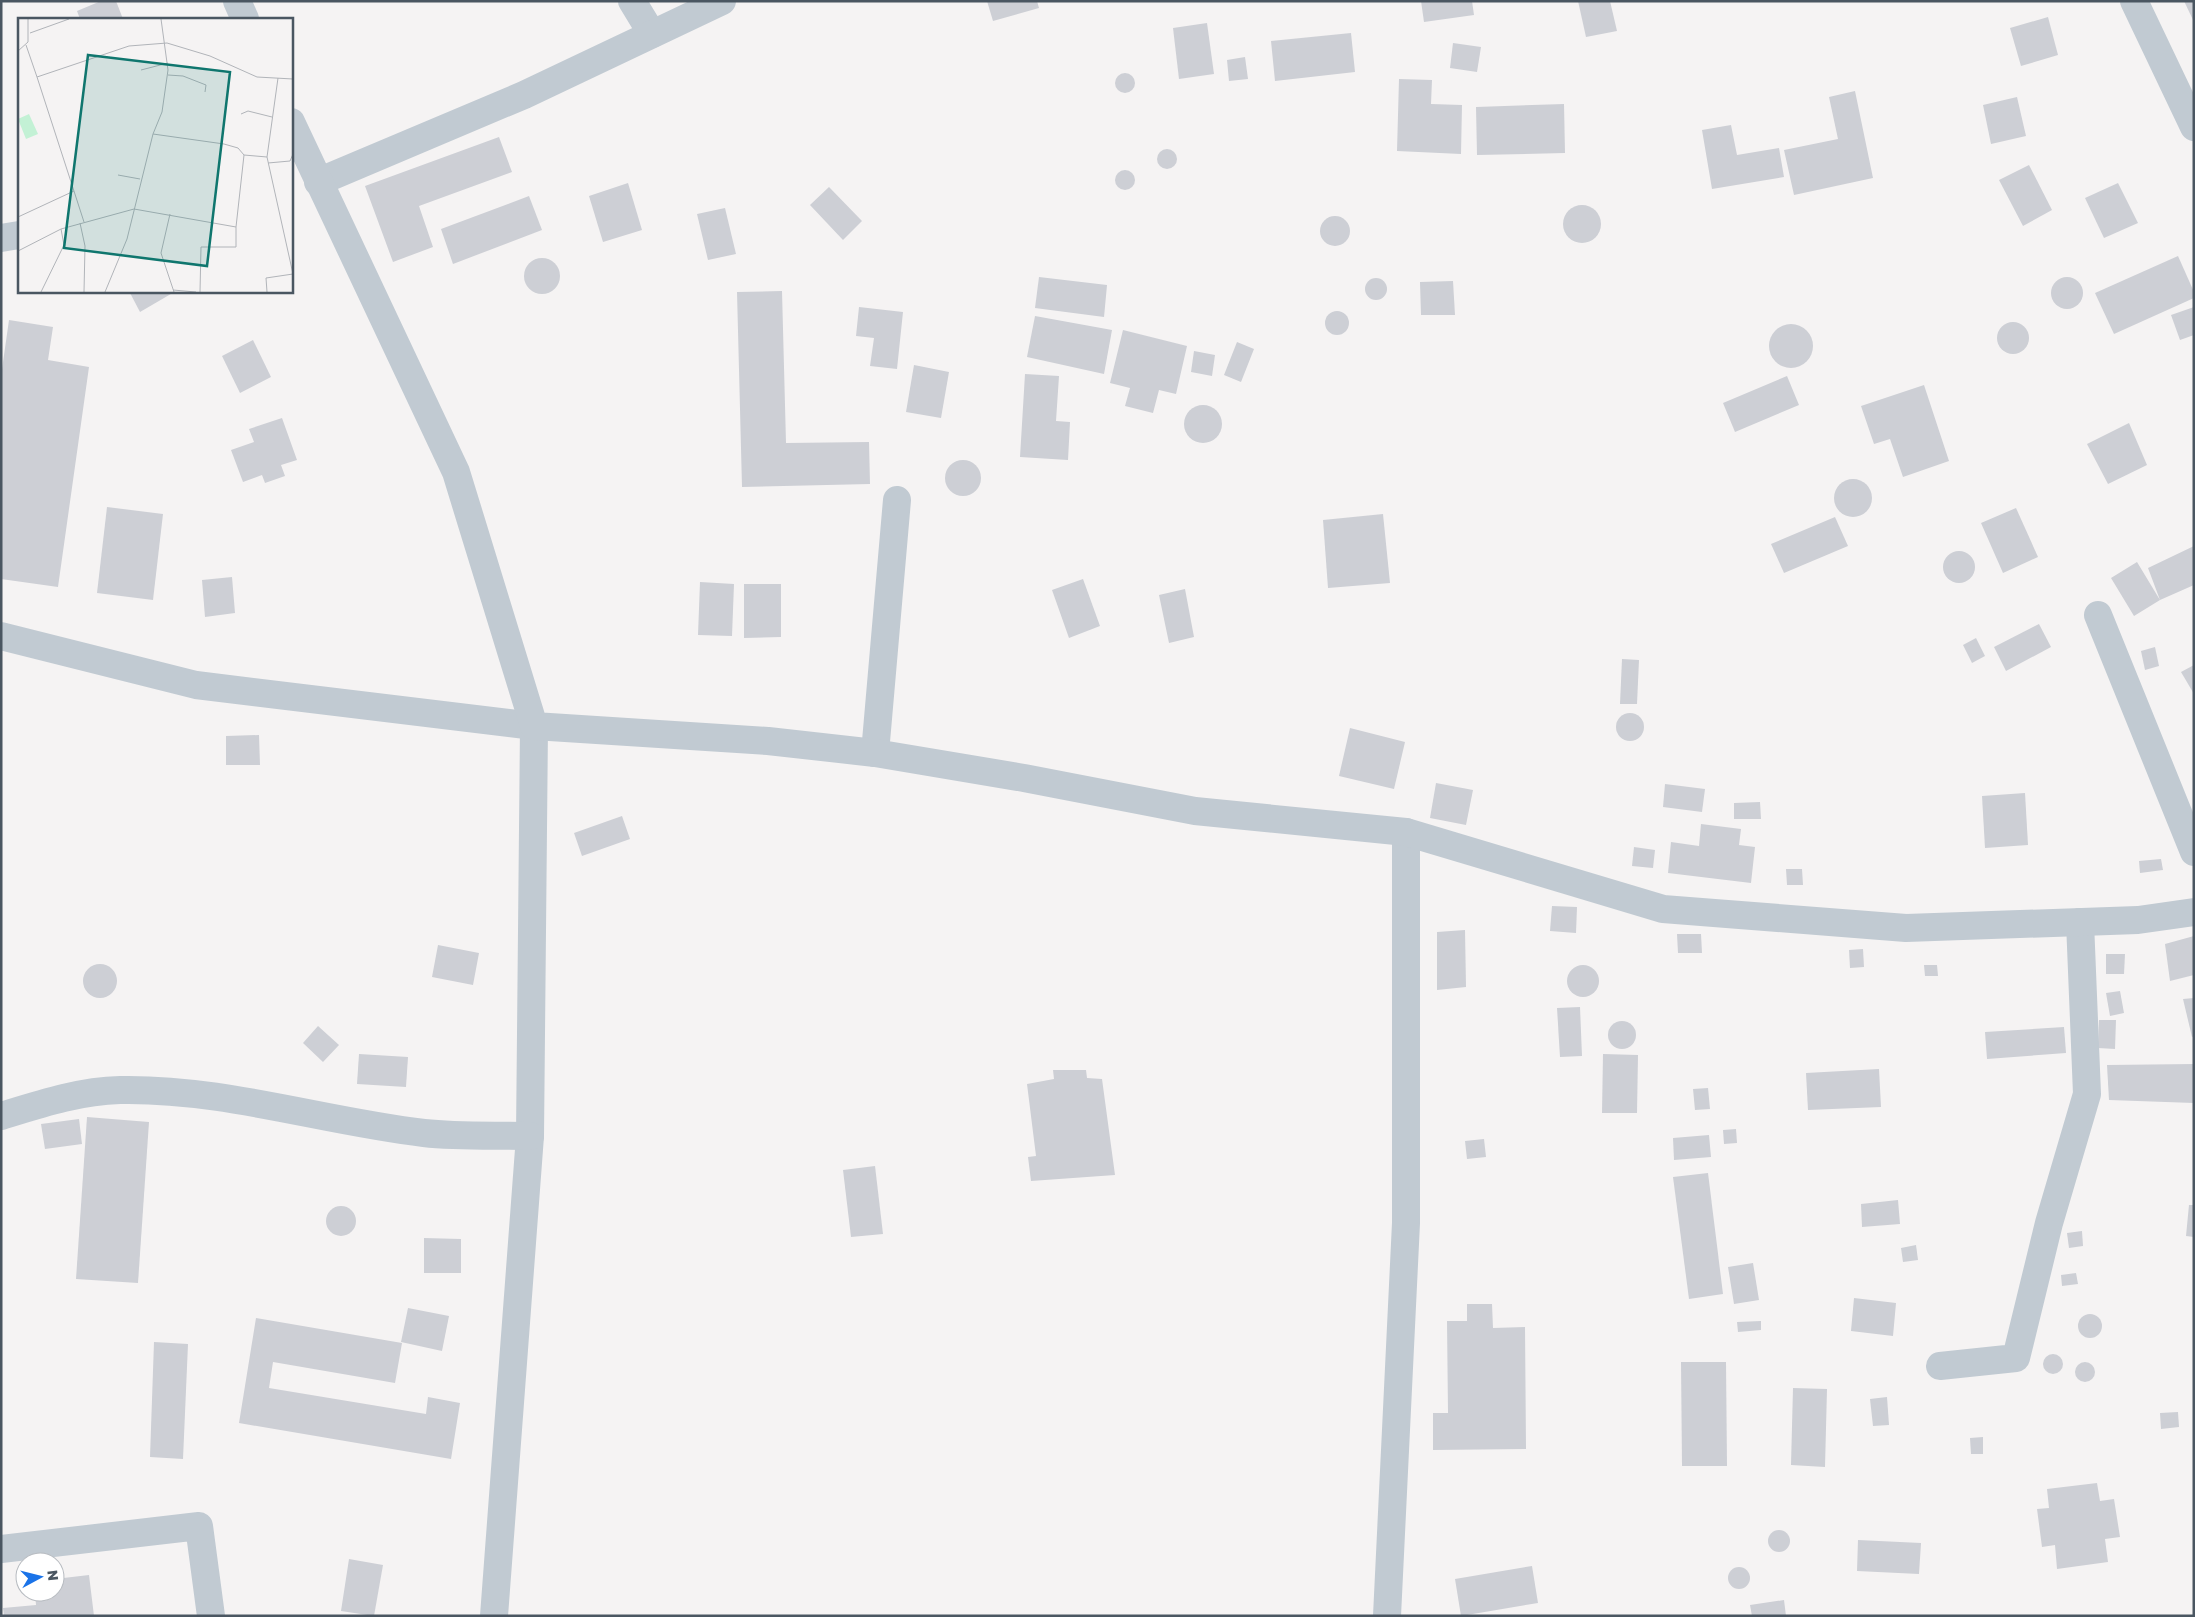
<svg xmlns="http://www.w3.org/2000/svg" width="2195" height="1617" viewBox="0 0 2195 1617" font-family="'Golos Text',sans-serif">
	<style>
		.building { fill: #cdcfd5 }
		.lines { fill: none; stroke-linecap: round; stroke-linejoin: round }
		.minor { stroke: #c1cad2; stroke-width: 28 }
		.tertiary { stroke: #c1cad2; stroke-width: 28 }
		.inset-road { fill: none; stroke: #b1b4b9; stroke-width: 1 }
		.view { fill: #0f766e; fill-opacity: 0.15; stroke: #0f766e; stroke-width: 2.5 }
		.inset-edge { fill: none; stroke: #4a5661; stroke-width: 2.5 }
	</style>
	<rect width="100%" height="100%" fill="#f5f3f3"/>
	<g class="building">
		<path d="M101,1H116L123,19H80L77,11Z"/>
		<path d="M987,1H1037L1039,8L993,21Z"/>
		<path d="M1421,1H1472L1474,15L1424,22Z"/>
		<path d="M1578,1H1610L1617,31L1586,37Z"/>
		<path d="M2184,1H2194V22Z"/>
		<path d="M2048,17L2058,55L2021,66L2010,28Z"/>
		<path d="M1207,23L1214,74L1179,79L1173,28Z"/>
		<path d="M1351,33L1355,72L1275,81L1271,41Z"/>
		<path d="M1453,43L1481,47L1477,72L1450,68Z"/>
		<path d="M1245,57L1248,79L1229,81L1227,60Z"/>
		<circle cx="1125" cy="83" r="10"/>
		<path d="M1399,79L1432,80L1431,104L1462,105L1461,154L1397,151Z"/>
		<path d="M1855,91L1873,178L1794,195L1784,150L1838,139L1829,97Z"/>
		<path d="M2017,97L2026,136L1991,144L1983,105Z"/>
		<path d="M1564,104L1565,153L1477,155L1476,107Z"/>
		<path d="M1731,125L1737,155L1779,148L1784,177L1712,189L1702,130Z"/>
		<path d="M499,137L512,172L419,206L433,247L393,262L365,186Z"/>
		<circle cx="1167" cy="159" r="10"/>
		<path d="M2029,165L2052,210L2023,226L1999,180Z"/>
		<circle cx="1125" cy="180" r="10"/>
		<path d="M628,183L642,230L603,242L589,196Z"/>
		<path d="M2118,183L2138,223L2104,238L2085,198Z"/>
		<path d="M829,187L862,221L843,240L810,205Z"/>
		<path d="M529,196L542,230L453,264L441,229Z"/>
		<circle cx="1582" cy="224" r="19"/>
		<path d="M725,208L736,254L708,260L697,214Z"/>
		<circle cx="1335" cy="231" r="15"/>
		<path d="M2178,256L2194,292V298L2114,334L2095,293Z"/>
		<circle cx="542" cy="276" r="18"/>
		<circle cx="2067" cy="293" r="16"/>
		<path d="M1039,277L1107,285L1104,317L1035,308Z"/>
		<circle cx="1376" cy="289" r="11"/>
		<path d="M1453,281L1455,315H1421L1420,282Z"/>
		<path d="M129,291H176L140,312Z"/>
		<path d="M782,291L786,443L869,442L870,484L742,487L737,292Z"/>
		<path d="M859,307L903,312L897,369L870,366L874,338L856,336Z"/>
		<path d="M2194,307V335L2180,340L2171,315Z"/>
		<circle cx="1337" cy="323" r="12"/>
		<path d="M1035,316L1112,330L1104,374L1027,357Z"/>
		<path d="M9,320L53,327L48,360L89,367L58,587L1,579V376Z"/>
		<circle cx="2013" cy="338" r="16"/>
		<circle cx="1791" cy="346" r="22"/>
		<path d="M1123,330L1187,346L1176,394L1159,390L1153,413L1125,406L1130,388L1110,383Z"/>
		<path d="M253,340L271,377L240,393L222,356Z"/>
		<path d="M1237,342L1254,349L1241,382L1224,375Z"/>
		<path d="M1194,351L1215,355L1212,376L1191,372Z"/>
		<path d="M914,365L949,372L941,418L906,412Z"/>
		<path d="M1025,374L1059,376L1056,421L1070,422L1068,460L1020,457Z"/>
		<path d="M1787,376L1799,405L1735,432L1723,403Z"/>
		<path d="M1924,385L1949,461L1903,477L1890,439L1874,444L1861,406Z"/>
		<circle cx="1203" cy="424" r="19"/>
		<path d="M282,418L297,460L281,465L285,476L265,483L262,475L243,482L231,450L254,442L249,429Z"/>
		<path d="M2129,423L2147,465L2108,484L2087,444Z"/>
		<circle cx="963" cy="478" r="18"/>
		<circle cx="1853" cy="498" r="19"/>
		<path d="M107,507L163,514L153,600L97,593Z"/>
		<path d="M2016,508L2038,557L2003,573L1981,523Z"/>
		<path d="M1383,514L1390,583L1328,588L1323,520Z"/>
		<path d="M1835,517L1848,546L1784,573L1771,544Z"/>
		<path d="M2194,546V585L2160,600L2134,616L2111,578L2137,562L2160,600L2148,568Z"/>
		<circle cx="1959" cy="567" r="16"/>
		<path d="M232,577L235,613L205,617L202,580Z"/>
		<path d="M1083,579L1100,626L1069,638L1052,590Z"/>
		<path d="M700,582L734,584L732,636L698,635Z"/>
		<path d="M744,584H781V637L744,638Z"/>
		<path d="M1185,589L1194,637L1169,643L1159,595Z"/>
		<path d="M2039,624L2051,647L2006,671L1994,647Z"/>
		<path d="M1976,638L1985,656L1972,663L1963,645Z"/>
		<path d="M2155,647L2159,666L2145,670L2141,651Z"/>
		<path d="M1622,659L1639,660L1637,704H1620Z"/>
		<path d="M2194,665V694L2181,672Z"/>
		<circle cx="1630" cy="727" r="14"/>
		<path d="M1350,728L1405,742L1394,789L1339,776Z"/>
		<path d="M259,735L260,765H226V736Z"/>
		<path d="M1436,783L1473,790L1466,825L1430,818Z"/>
		<path d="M1665,784L1705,789L1702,812L1663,807Z"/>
		<path d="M2025,793L2028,845L1985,848L1982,796Z"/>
		<path d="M1760,802L1761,819H1734V803Z"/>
		<path d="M622,816L630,839L582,856L574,833Z"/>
		<path d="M1701,824L1741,829L1739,845L1755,847L1751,883L1668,873L1671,842L1699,846Z"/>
		<path d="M1634,847L1655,850L1653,868L1632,866Z"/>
		<path d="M2161,859L2163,870L2140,873L2139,861Z"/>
		<path d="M1786,869H1802L1803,885H1787Z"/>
		<path d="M1552,906L1577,907L1576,933L1550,931Z"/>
		<path d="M1465,930L1466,987L1437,990V932Z"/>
		<path d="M1677,934H1701L1702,953H1678Z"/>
		<path d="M2194,936V975L2170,981L2165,944Z"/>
		<path d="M438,945L479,953L473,985L432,977Z"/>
		<path d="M1863,949L1864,967L1850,968L1849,950Z"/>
		<path d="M2106,954H2125L2124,974H2106Z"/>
		<circle cx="100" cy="981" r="17"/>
		<path d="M1924,965H1937L1938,976H1925Z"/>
		<circle cx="1583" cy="981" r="16"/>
		<path d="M2120,991L2124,1013L2110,1016L2106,993Z"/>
		<path d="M2194,998V1036L2192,1037L2183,999Z"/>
		<path d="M1580,1007L1582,1056L1560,1057L1557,1008Z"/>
		<path d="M2099,1020H2116L2115,1049L2098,1048Z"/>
		<circle cx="1622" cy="1035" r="14"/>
		<path d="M318,1026L339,1045L323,1062L303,1043Z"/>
		<path d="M2064,1027L2066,1053L1987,1059L1985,1032Z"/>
		<path d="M359,1054L408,1057L406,1087L357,1084Z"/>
		<path d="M1603,1054L1638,1055L1637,1113H1602Z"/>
		<path d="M2194,1064V1103L2109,1100L2107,1065Z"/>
		<path d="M1879,1069L1881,1107L1808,1110L1806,1073Z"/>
		<path d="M1053,1070H1086L1087,1078L1102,1079L1115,1175L1031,1181L1028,1157L1036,1156L1027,1084L1054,1079Z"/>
		<path d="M1708,1088L1710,1109L1695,1110L1693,1089Z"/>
		<path d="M87,1117L149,1122L138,1283L76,1279Z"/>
		<path d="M79,1119L82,1144L45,1149L41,1124Z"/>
		<path d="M1736,1129L1737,1143L1724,1144L1723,1130Z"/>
		<path d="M1709,1135L1711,1157L1674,1160L1673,1138Z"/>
		<path d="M1484,1139L1486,1157L1467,1159L1465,1141Z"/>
		<path d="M875,1166L883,1234L851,1237L843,1170Z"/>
		<path d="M1708,1173L1723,1294L1689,1299L1673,1177Z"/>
		<path d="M1898,1200L1900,1224L1862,1227L1861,1204Z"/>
		<path d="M2189,1205H2194V1237L2186,1236Z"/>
		<circle cx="341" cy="1221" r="15"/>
		<path d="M2082,1231L2083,1246L2069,1248L2067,1233Z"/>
		<path d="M424,1238L461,1239V1273H424Z"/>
		<path d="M1916,1245L1918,1260L1903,1262L1901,1248Z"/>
		<path d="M1753,1263L1759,1300L1734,1304L1728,1267Z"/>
		<path d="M2076,1273L2078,1284L2062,1286L2061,1275Z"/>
		<path d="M1854,1298L1896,1303L1893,1336L1851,1331Z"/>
		<path d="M1467,1304H1492L1493,1328L1525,1327L1526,1449L1433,1450V1413H1448L1447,1321H1467Z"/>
		<path d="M408,1308L449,1316L442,1351L401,1342Z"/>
		<circle cx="2090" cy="1326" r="12"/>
		<path d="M256,1318L402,1343L395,1383L273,1362L269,1388L426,1414L428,1397L460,1403L451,1459L239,1423Z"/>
		<path d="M1761,1321V1330L1738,1332L1737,1322Z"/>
		<path d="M154,1342L188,1344L183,1459L150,1457Z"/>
		<circle cx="2053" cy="1364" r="10"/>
		<circle cx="2085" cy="1372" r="10"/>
		<path d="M1681,1362H1726L1727,1466H1682Z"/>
		<path d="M1793,1388L1827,1389L1825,1467L1791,1465Z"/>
		<path d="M1887,1397L1889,1425L1873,1426L1870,1399Z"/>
		<path d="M2178,1412L2179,1427L2161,1429L2160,1413Z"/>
		<path d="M1983,1437V1454H1971L1970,1438Z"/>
		<path d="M2097,1483L2100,1501L2114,1499L2120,1537L2105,1539L2108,1562L2057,1569L2055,1545L2042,1547L2037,1509L2049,1508L2047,1489Z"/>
		<circle cx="1779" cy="1541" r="11"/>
		<path d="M1858,1540L1921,1543L1919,1574L1857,1571Z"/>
		<path d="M349,1559L383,1565L374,1616L341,1611Z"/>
		<path d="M1532,1566L1538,1603L1461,1616L1455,1579Z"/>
		<circle cx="1739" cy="1578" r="11"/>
		<path d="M89,1575L94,1616H4L3,1608L36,1605L35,1592H55V1579Z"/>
		<path d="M1784,1600L1786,1616H1752L1750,1605Z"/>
	</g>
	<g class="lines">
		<g class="minor">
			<path d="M632,1L652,34"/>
			<path d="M2134,1L2194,127"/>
			<path d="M318,182L524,95L722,1"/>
			<path d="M1,238L19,235"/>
			<path d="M2098,615L2194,852"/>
			<path d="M1,636L196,685L534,726L530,1136L494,1616"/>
			<path d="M875,753L897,500"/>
			<path d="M1,1116C40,1104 79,1091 120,1090C223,1088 322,1121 424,1133C459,1137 495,1135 530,1136"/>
			<path d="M1940,1366L2016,1358L2049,1223L2087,1094L2080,922"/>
			<path d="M1,1549L199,1526L211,1616"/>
			<path d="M1387,1616L1406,1223V832"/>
		</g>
		<g class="tertiary">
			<path d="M237,1L245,19"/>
			<path d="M291,122L456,472L534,726L768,741L875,753L1024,778L1195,811L1406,832L1663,909L1906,928L2138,920L2194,912"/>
		</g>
	</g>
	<g transform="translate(18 18)">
		<rect width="275" height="275" fill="#f5f3f3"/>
		<path d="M11,96L20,116L8,121L0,101Z" fill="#c3f1d5"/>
		<path class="inset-road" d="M12,15L51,1M8,27L19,59L111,28L149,25L192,38L239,59L275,61M0,33L10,24V1M123,52L150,45M150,57L165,58L188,67L187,74M19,59L66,204M223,96L230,93L254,99M135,116L206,126L220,130L226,137L249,139L275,256M249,139L260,60M250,145L272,143L275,136M100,157L122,161M152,196L143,235L156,274M0,199L56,173M62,205L67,228L66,274M0,233L43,211L116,191L218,209L226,137M155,272L178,274M23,274L46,227L43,211M87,274L109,221L135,116L144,94L150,52L143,1M182,274L183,229H218V209M249,274L248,260L275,256"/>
		<path class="view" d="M70,37L212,54L189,248L46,230Z"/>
		<rect width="275" height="275" class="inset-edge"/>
	</g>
	<rect width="2195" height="1617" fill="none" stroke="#4a5661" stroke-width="5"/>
	<g transform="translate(40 1577) rotate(83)"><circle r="24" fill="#ffffff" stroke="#b7bbc0"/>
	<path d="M0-4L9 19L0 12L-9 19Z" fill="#1a73e8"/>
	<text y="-8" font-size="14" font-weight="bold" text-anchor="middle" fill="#4a5661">N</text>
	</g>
</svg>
